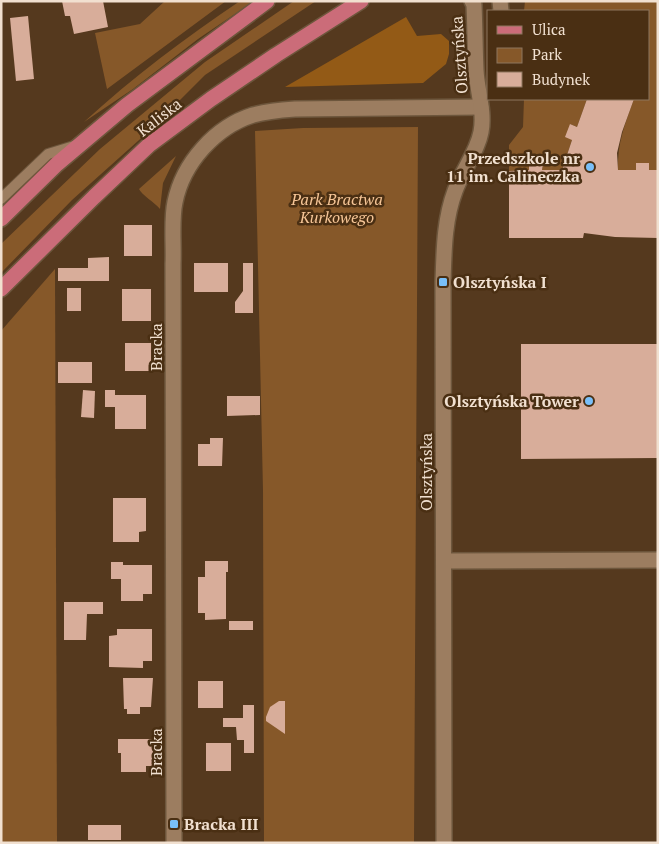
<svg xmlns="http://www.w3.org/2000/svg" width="659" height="844" viewBox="0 0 659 844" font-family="'PT Serif',serif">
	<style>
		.green { fill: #865829 }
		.forest { fill: #935a16 }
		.building { fill: #d8ad9a }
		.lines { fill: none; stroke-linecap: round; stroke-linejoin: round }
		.service-casing { stroke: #6d563c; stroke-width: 12 }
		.minor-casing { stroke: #6d563c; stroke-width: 18 }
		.primary-casing { stroke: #6d563c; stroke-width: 18 }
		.service { stroke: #9c7d60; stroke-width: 10 }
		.minor { stroke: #9c7d60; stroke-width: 15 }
		.primary { stroke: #cb6c79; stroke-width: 15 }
		.poi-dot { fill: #79bff8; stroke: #4a2f13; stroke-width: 2 }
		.labels { text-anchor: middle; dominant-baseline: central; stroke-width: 5; stroke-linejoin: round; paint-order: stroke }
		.street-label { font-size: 16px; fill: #f1e0d0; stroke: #4a2f13 }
		.poi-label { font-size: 16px; font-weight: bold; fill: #f1e0d0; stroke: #4a2f13; text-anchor: end }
		.park-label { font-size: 16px; font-style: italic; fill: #f6c596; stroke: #4a2f13 }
	</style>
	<rect width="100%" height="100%" fill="#55391e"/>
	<g class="green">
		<path d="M165,1H226L107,89L95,33L140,24Z"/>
		<path d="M240,1H254L198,39L133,89L84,122C133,77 185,38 240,1Z"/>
		<path d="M294,1H316L205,75L148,132L72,200L1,273V244L100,149L205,62Z"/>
		<path d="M525,1H658V170H649V163H637L636,170H618C617,143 625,124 634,99H648V11H524Z"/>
		<path d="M524,99H587L577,127L570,124L572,140L562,170H542L543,164L529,163V170L509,171V145L523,127Z"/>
		<path d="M418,127L414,843H264L263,490L255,131L303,128Z"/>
		<path d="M176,156L163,183L160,209C155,203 141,194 139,189Z"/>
		<path d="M55,269L57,843H1V331Z"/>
	</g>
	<path class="forest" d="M406,17L417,36L441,34L449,41V54L446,64L423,83L285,87Z"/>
	<g class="building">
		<path d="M62,1H103L108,27L74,34L70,16H65Z"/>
		<path d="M28,16L34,79L16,81L10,18Z"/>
		<path d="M587,99H634L622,132L617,153L618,170H636V163H649V170H658V238L615,237L584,233L583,238H509V171L529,170V163L543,164L542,170H562L572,140L565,137L570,124L577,127Z"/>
		<rect x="124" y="225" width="28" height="31"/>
		<path d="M109,257V281H58V268H88V258Z"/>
		<rect x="194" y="263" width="34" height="29"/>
		<path d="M243,263H253V313H235V302L243,291Z"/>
		<rect x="67" y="288" width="14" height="23"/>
		<rect x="122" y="289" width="29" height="32"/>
		<rect x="125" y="343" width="26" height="28"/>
		<path d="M521,344H658V458L521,459Z"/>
		<rect x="58" y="362" width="34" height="21"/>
		<path d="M83,390L95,391L94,418L81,417Z"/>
		<path d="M105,390H115V395H146V429H115V407H105Z"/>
		<path d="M227,396H260V415L227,416Z"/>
		<path d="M210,438H223L222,466H198V444H210Z"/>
		<path d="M113,498H146V531L139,532V542H113Z"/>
		<path d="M205,561H228V572H226V619L205,620V613H198V577H205Z"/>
		<path d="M111,562H123V565H152V594H143V601H121V579H111Z"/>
		<path d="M64,602H103V614H87L86,640H64Z"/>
		<rect x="229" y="621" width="24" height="9"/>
		<path d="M117,629H152V661H143V668L109,667V636L117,635Z"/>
		<path d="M123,678H153L151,707H140V714H127V709H124Z"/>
		<rect x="198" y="681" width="25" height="27"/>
		<path d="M279,701H285V734L266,721V717L270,707Z"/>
		<path d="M243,705H254V753H244V740H237L236,727H223V718H243Z"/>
		<path d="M118,739H153V766H146V772H121V753H118Z"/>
		<rect x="206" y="743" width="25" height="28"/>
		<rect x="88" y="825" width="33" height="15"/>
	</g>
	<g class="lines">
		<g class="service-casing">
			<path id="service" d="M1,199L48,154L74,146"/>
		</g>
		<g class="minor-casing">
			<g id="minor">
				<path d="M500,1L501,11"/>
				<path d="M444,561L658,560"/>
				<path d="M174,843L173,264C174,246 171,220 175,202C183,163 215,127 253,115C267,111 281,110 295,109L481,107"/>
				<path d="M444,843L443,282C444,252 444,220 455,191C462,171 477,153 481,132C485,112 477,90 476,70C475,49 475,27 474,5L472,1"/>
			</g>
		</g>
		<g class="primary-casing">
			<g id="primary">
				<path d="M1,219L57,164L127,105L267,1"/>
				<path d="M1,289L94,197L149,145L211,99L276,55L361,1"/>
			</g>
		</g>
		<use href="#service" class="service"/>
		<use href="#minor" class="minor"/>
		<use href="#primary" class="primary"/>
	</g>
	<g class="poi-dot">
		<circle cx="590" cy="167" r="5"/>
		<rect x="438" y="277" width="10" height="10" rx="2.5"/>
		<circle cx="589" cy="401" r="5"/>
		<rect x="169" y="819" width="10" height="10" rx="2.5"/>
	</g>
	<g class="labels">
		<g class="street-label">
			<text transform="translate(459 55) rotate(-94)">Olsztyńska</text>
			<text transform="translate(159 117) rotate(-38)">Kaliska</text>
			<text transform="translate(156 347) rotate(-90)">Bracka</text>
			<text transform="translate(426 472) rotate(-90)">Olsztyńska</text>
			<text transform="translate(156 752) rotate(-90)">Bracka</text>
		</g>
		<g class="poi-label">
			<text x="580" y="158">Przedszkole nr<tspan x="580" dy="18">11 im. Calineczka</tspan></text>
			<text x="453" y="282" text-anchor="start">Olsztyńska I</text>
			<text x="579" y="401">Olsztyńska Tower</text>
			<text x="184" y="824" text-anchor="start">Bracka III</text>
		</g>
		<g class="park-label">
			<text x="337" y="199">Park Bractwa<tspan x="337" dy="18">Kurkowego</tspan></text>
		</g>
	</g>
	<rect width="659" height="844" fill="none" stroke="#f1e0d0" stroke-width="5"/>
	<rect x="487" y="10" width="162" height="90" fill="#4a2f13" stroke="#8d765f"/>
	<rect x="497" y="26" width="25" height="8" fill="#cb6c79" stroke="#8d765f"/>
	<text x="532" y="35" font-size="15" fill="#f1e0d0">Ulica</text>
	<rect x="497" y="48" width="25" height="15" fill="#865829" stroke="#8d765f"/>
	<text x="532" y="60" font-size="15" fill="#f1e0d0">Park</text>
	<rect x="497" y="72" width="25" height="15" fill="#d8ad9a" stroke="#8d765f"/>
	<text x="532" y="85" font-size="15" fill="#f1e0d0">Budynek</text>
</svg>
